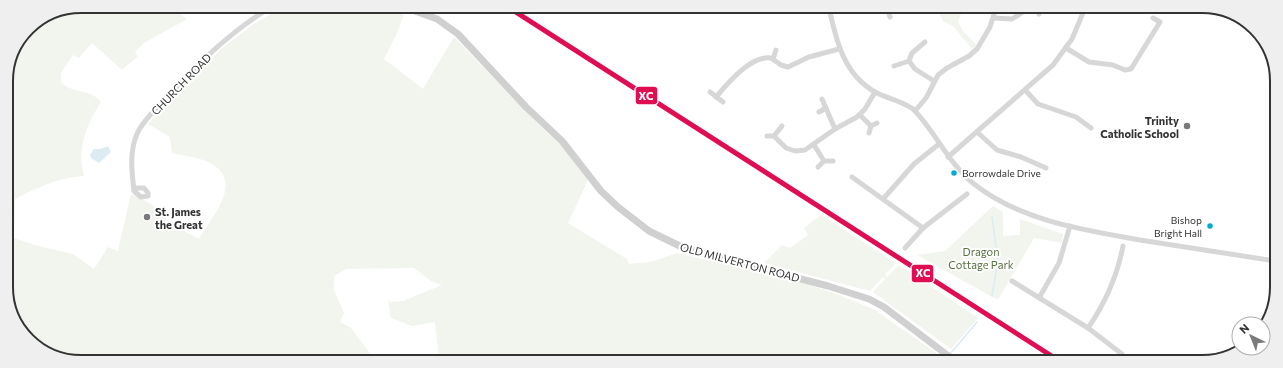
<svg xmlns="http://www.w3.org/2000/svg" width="1283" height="368" viewBox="0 0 1283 368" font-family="Commissioner,sans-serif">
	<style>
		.green { fill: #f1f5ed }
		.water { fill: #ddebf3 }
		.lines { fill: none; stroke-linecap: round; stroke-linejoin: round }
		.stream { stroke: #ddebf3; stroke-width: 1.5 }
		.street { stroke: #d7d7d7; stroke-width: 5 }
		.secondary { stroke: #d0d0d0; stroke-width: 7 }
		.rail-1-casing { stroke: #fff; stroke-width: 8 }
		.rail-1 { stroke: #df0d52; stroke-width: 5 }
		.poi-dot { fill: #7a7a7a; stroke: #fff; stroke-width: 1.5 }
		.bus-dot { fill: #00a9ce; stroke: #fff; stroke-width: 1.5 }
		.labels { text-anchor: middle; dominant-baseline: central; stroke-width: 4; stroke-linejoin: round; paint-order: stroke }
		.bus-label { font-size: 10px; fill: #333; stroke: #fff; text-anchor: start }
		.street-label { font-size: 11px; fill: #333; stroke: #fff }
		.poi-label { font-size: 11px; font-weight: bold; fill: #333; stroke: #fff; text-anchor: end }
		.park-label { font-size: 11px; fill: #56703f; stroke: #fff }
		.rim { fill: none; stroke: #333; stroke-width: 2 }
		.line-badge { stroke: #fff; stroke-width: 1.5 }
		.badge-label { font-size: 11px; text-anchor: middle; font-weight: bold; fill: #fff }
	</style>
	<rect width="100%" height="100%" fill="#fff"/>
	<g class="green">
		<path d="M81,6H178L175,10L187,19L144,43L135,52L138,56L122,70L92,43L79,58L73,55L61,73V82C71,94 92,89 101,102C87,123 76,150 84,176C61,177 35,188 15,199L14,238L38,246L73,254L94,269L108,247L118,251L131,194L151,204L171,224L199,239C213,215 246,180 208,162C198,157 183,156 172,153L170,137L148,124L221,49L254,24L284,6L395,7L405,10L398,31L384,59L423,89L454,37L537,123L563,147L588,180L568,223L627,259L629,264L651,262L677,253L804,283L839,295L875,310L946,360H439L435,322L412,326L391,318L388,299L390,302L403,301L442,285L431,281L414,268L346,269L334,276V290L344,313L340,322L351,328L375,360L62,359L25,336L7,301L6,77L28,28L53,12Z"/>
		<path d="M937,8H963L958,22L963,31L977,45L972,49L953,26L943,21Z"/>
		<path d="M993,206L1003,212V236L1020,235V219L1063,234L1062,243L1034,238L998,300L917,255L945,251Z"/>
		<path d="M821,215L896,263L885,274L887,277L899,265L978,318L951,349L873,292L885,279L883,277L870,291L764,263L782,245L790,248L808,235L804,228Z"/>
	</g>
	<path class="water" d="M108,146L111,152L99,163L91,158L90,155L94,149H100Z"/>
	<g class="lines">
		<g class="stream">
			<path d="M992,296L998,261L992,217"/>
			<path d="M950,354L977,322"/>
		</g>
		<g class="street">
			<path d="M829,8C836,40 844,76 877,93C889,99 902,101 913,109C936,132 947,162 974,184C1021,221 1083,230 1140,240C1185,247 1230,254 1275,261"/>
			<path d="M887,8L890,17"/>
			<path d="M1035,8L1039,14"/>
			<path d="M830,10L836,8"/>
			<path d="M888,11L896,8"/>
			<path d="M994,18L1012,19L1029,8"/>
			<path d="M925,42L912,53L909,61L915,69L934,81"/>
			<path d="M1066,48L1089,62L1113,65L1125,70L1131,69L1160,22L1153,18"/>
			<path d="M773,59L776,50"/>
			<path d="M894,66L909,61"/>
			<path d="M1026,91L1038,104L1076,117L1091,128"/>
			<path d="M710,92L723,102"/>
			<path d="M716,97C728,83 751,55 771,58L781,65L788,67L809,57L839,49"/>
			<path d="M822,99L835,129"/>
			<path d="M915,111L926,98L938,75L947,68L969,56L977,49L990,27L996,8"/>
			<path d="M819,112L826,108"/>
			<path d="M860,115L871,126"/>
			<path d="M977,132L997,150L1021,157L1046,168"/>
			<path d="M869,133L871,126L877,123"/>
			<path d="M767,136H774L782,126"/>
			<path d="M774,136L786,148L795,151L805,150L835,129L857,117L865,109L875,92"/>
			<path d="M814,145L824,161"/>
			<path d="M948,157L1053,65L1072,39L1085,8"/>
			<path d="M818,167L824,161H833"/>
			<path d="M852,177L923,228"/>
			<path d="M134,188H144L148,193V196L141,197L134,191C132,173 129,152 137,134C142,122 154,111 163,101C197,65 230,31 273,6"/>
			<path d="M883,199L914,164L939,144"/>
			<path d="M905,248L923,228L967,194"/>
			<path d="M1012,281L1088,328L1122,354"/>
			<path d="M1039,298L1059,263L1070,226"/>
			<path d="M1088,328C1106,302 1117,277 1123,246"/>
			<path d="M985,360L987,361"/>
		</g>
		<path class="secondary" d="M404,7L437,19L458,34L526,107L562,141L601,191L618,207L649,231L686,249L828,286L869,299L884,307L955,361"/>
		<g class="rail-1-casing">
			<path id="rail-1" d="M508,7L1061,362"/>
		</g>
		<use href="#rail-1" class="rail-1"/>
	</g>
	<g class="poi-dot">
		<circle cx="1187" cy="126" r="4"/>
		<circle cx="147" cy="217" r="4"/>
	</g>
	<g class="bus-dot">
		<circle cx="954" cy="173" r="3.5"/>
		<circle cx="1210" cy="226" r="3.5"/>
	</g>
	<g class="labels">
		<g class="bus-label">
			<text x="962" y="173">Borrowdale Drive</text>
			<text x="1202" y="220" text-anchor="end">Bishop<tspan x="1202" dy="13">Bright Hall</tspan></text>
		</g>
		<g class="street-label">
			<text transform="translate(181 84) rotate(-46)">CHURCH ROAD</text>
			<text transform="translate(740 262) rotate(15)">OLD MILVERTON ROAD</text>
		</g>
		<g class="poi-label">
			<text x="1179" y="120">Trinity<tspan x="1179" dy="13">Catholic School</tspan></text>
			<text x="155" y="211" text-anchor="start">St. James<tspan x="155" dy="13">the Great</tspan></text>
		</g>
		<g class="park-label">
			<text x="981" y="251">Dragon<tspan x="981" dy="13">Cottage Park</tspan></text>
		</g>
	</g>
	<path d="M0 0H1283V368H0ZM81 13H1202A68 68 0 0 1 1270 81V287A68 68 0 0 1 1202 355H81A68 68 0 0 1 13 287V81A68 68 0 0 1 81 13Z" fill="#efefef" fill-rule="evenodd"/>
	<path class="rim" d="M81 13H1202A68 68 0 0 1 1270 81V287A68 68 0 0 1 1202 355H81A68 68 0 0 1 13 287V81A68 68 0 0 1 81 13Z"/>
	<g class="line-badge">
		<rect x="635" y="86" width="23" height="19" rx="4" fill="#df0d52"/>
		<rect x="911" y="264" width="23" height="19" rx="4" fill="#df0d52"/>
	</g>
	<g class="badge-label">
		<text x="646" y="100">XC</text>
		<text x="923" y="277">XC</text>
	</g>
	<g transform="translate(1251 336) rotate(317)"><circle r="19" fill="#ffffff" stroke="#adadad"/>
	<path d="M0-3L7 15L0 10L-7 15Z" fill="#7a7a7a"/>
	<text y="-6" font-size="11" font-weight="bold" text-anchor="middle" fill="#333333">N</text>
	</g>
</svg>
